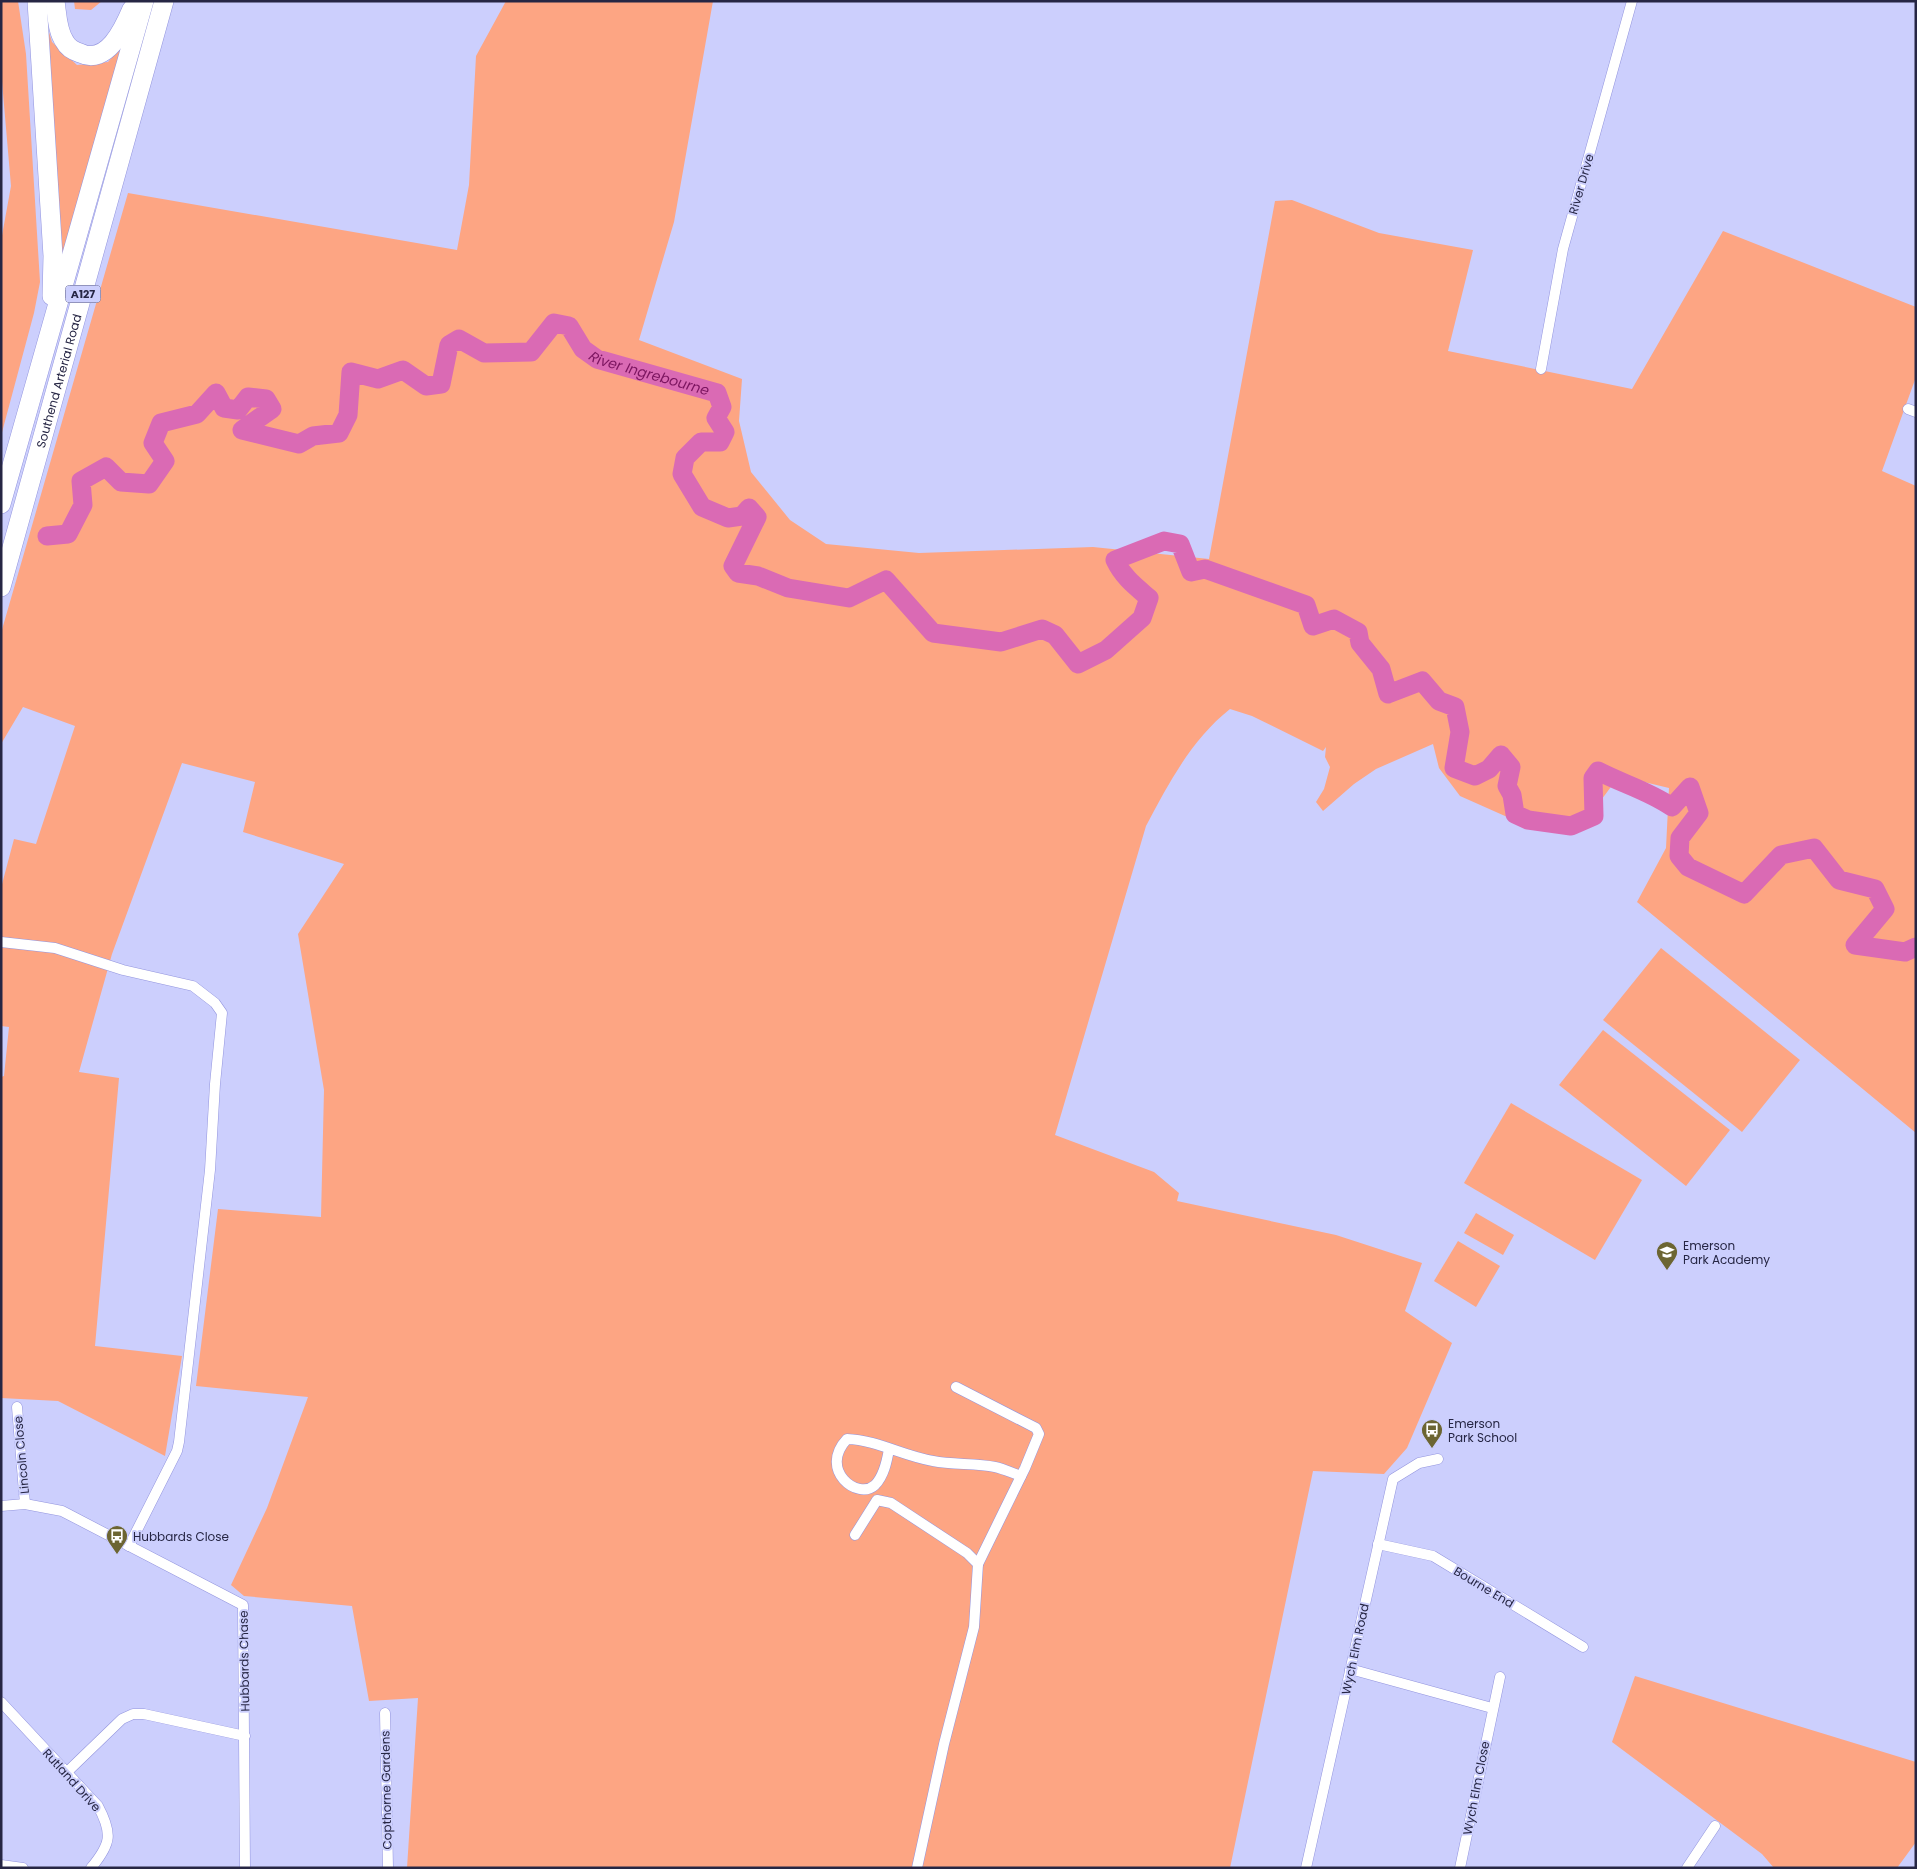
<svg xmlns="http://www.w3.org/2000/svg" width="1917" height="1869" viewBox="0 0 1917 1869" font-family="Poppins,sans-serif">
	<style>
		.green { fill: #fda583 }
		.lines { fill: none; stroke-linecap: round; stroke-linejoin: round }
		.river { stroke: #da6ab4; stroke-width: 19 }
		.street-casing { stroke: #9395de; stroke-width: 11 }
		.highway-casing { stroke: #9395de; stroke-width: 20 }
		.street { stroke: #fff; stroke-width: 10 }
		.highway { stroke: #fff; stroke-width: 19 }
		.labels { text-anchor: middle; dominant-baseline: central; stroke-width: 4; stroke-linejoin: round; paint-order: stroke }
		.shield { fill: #cccffd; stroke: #58597c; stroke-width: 1 }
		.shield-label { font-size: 11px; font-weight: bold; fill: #262644 }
		.street-label { font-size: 12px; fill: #262644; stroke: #cccffd }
		.poi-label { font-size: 12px; fill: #262644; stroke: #cccffd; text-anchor: start }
		.water-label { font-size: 14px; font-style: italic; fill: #7c1560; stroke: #cccffd }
	</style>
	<rect width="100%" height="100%" fill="#cccffd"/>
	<g class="green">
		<path d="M1,1H18L26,54L40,282L34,313L1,436V241L11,186L1,70Z"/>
		<path d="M74,1H102L91,10L75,9Z"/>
		<path d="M506,1H713L674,222L639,340L742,379L739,421L751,472L790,520L826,544L919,553L1093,547L1209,559L1275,201L1292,200L1379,233L1473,250L1448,351L1632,389L1723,231L1916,307V377L1882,471L1916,486V1133L1637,902L1666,848L1669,788L1619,776L1593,811L1559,825L1523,824L1460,796L1439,768L1433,744L1376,769L1354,784L1323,811L1316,802L1324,789L1330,767L1325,757L1326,747L1323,751L1252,716L1230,709C1192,739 1168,784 1146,826L1055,1135L1154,1172L1179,1193L1177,1201L1336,1235L1422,1263L1405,1311L1452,1343L1407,1448L1384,1474L1313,1471L1230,1868H407L418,1698L369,1701L352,1606L244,1596L231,1585L267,1508L308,1397L196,1386L218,1209L321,1217L324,1090L298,934L344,864L243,832L255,782L182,763L112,954L79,1072L119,1078L95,1346L182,1356L165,1456L58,1401L1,1398V1077L4,1076L9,1027L1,1026V888L14,839L36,844L75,726L23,707L1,744V633L128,193L457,250L469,185L476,56Z"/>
		<path d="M42,9L52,42L77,65L108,62L126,41L59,270Z"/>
		<path d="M1661,948L1800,1060L1742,1132L1603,1020Z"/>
		<path d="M1603,1030L1730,1130L1686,1186L1559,1085Z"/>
		<path d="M1511,1103L1642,1180L1595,1260L1464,1183Z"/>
		<path d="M1476,1213L1514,1235L1503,1255L1464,1233Z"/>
		<path d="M1458,1241L1500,1266L1476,1307L1434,1281Z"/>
		<path d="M1635,1676L1916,1762V1842L1897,1868H1774L1762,1854L1612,1742Z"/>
	</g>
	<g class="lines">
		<path class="river" id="s1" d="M47,536L68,534L83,505L81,481L106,467L121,482L149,484L165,461L153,443L161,423L197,414L216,393L224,408L238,410L248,397L266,399L272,409L242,430L299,444L313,436L339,433L348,415L351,372L378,379L403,370L426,386L441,384L449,345L459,339L484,353L531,352L554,323L569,326L583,349L597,359L717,393L722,407L716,418L725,432L720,442H701L685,458L682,474L702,507L728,518L742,516L749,508L757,517L733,566L738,573L758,576L788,588L849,598L886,580L933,633L1001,642L1042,629L1055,635L1078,664L1106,650L1142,618L1149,598C1135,586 1123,577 1115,560L1164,541L1180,544L1191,572L1205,569L1306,605L1313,626L1334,619L1358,632L1360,643L1381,669L1388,694L1422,681L1439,701L1455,707L1460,732L1454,768L1475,776L1489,769L1501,755L1511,767L1507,786L1512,795L1515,814L1528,820L1571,826L1594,816L1593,778L1598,771C1623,784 1649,791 1672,807L1690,787L1699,813L1680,838L1679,856L1688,867L1744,894L1781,855L1814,848L1839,880L1875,889L1885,909L1855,945L1905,952L1916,947"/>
		<g class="street-casing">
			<g id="street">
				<path d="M1541,369L1563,249L1632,1"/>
				<path d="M1908,409L1916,412"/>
				<path d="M1,942L55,948L123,970L193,986L215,1003L222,1013L215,1084L210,1170L179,1442L177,1451L129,1546"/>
				<path d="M956,1387L1036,1428L1039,1434L1025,1468L978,1564"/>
				<path d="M17,1407L25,1504"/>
				<path d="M889,1449C887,1461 884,1476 875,1485C858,1501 818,1470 847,1439C877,1440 903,1456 933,1461C953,1465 975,1463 995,1467C1004,1469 1012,1473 1021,1476"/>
				<path d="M1,1506L25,1504L62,1511L243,1605L245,1868"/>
				<path d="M855,1535L877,1500L891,1503L967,1553L978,1564L974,1627L944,1744L917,1868"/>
				<path d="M1378,1544L1433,1556L1583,1647"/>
				<path d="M1350,1669L1492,1708"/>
				<path d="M1,1702L98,1806C113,1834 111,1844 91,1868"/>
				<path d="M385,1713L388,1868"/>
				<path d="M66,1773L122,1719L133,1714H144L245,1736"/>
				<path d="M1,1865L23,1868"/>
				<path d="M1306,1868L1393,1479L1419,1463L1438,1459"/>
				<path d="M1460,1868L1500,1677"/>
				<path d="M1687,1868L1715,1826"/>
			</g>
		</g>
		<g class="highway-casing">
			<g id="highway">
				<path d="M37,1L53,256L52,296"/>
				<path d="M55,1C57,14 57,31 65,42C68,48 74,51 80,53C107,66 124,28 132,9"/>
				<path d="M1,504L144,1"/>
				<path id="s2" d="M1,587L164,1"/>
			</g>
		</g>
		<use href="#street" class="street"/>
		<use href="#highway" class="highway"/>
	</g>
	<defs>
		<g id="school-pin" transform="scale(1.125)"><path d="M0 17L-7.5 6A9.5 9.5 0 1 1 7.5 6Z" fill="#6c6532" stroke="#cccffd"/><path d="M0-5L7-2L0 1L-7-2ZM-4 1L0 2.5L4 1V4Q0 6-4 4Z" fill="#fff"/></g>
		<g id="bus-pin" transform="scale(1.125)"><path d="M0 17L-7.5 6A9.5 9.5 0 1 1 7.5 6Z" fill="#6c6532" stroke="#cccffd"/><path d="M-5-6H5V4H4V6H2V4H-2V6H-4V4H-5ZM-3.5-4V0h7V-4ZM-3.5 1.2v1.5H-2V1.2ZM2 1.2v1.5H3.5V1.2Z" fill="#fff"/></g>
	</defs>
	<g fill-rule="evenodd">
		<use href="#school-pin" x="1667" y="1252"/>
		<use href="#bus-pin" x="1432" y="1430"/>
		<use href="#bus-pin" x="117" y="1536"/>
	</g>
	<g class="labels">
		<rect class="shield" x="65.5" y="285.5" width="35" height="17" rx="4"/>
		<g class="shield-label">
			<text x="83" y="294">A127</text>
		</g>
		<g class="street-label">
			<text transform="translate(1581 184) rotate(-74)">River Drive</text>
			<text stroke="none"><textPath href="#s2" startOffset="214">Southend Arterial Road</textPath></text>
			<text transform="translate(21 1455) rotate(-95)">Lincoln Close</text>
			<text transform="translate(1484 1587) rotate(31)">Bourne End</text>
			<text transform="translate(1355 1649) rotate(-78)">Wych Elm Road</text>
			<text transform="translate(244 1661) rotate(-91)">Hubbards Chase</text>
			<text transform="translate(72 1780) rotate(48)">Rutland Drive</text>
			<text transform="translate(1476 1788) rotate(-79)">Wych Elm Close</text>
			<text transform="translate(386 1790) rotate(-91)">Copthorne Gardens</text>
		</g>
		<g class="poi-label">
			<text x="1683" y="1245">Emerson<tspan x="1683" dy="14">Park Academy</tspan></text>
			<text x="1448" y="1423">Emerson<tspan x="1448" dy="14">Park School</tspan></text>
			<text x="133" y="1536">Hubbards Close</text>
		</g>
		<g class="water-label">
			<text stroke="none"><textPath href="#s1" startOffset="946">River Ingrebourne</textPath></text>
		</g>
	</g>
	<rect width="1917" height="1869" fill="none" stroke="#262644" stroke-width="5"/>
</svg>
